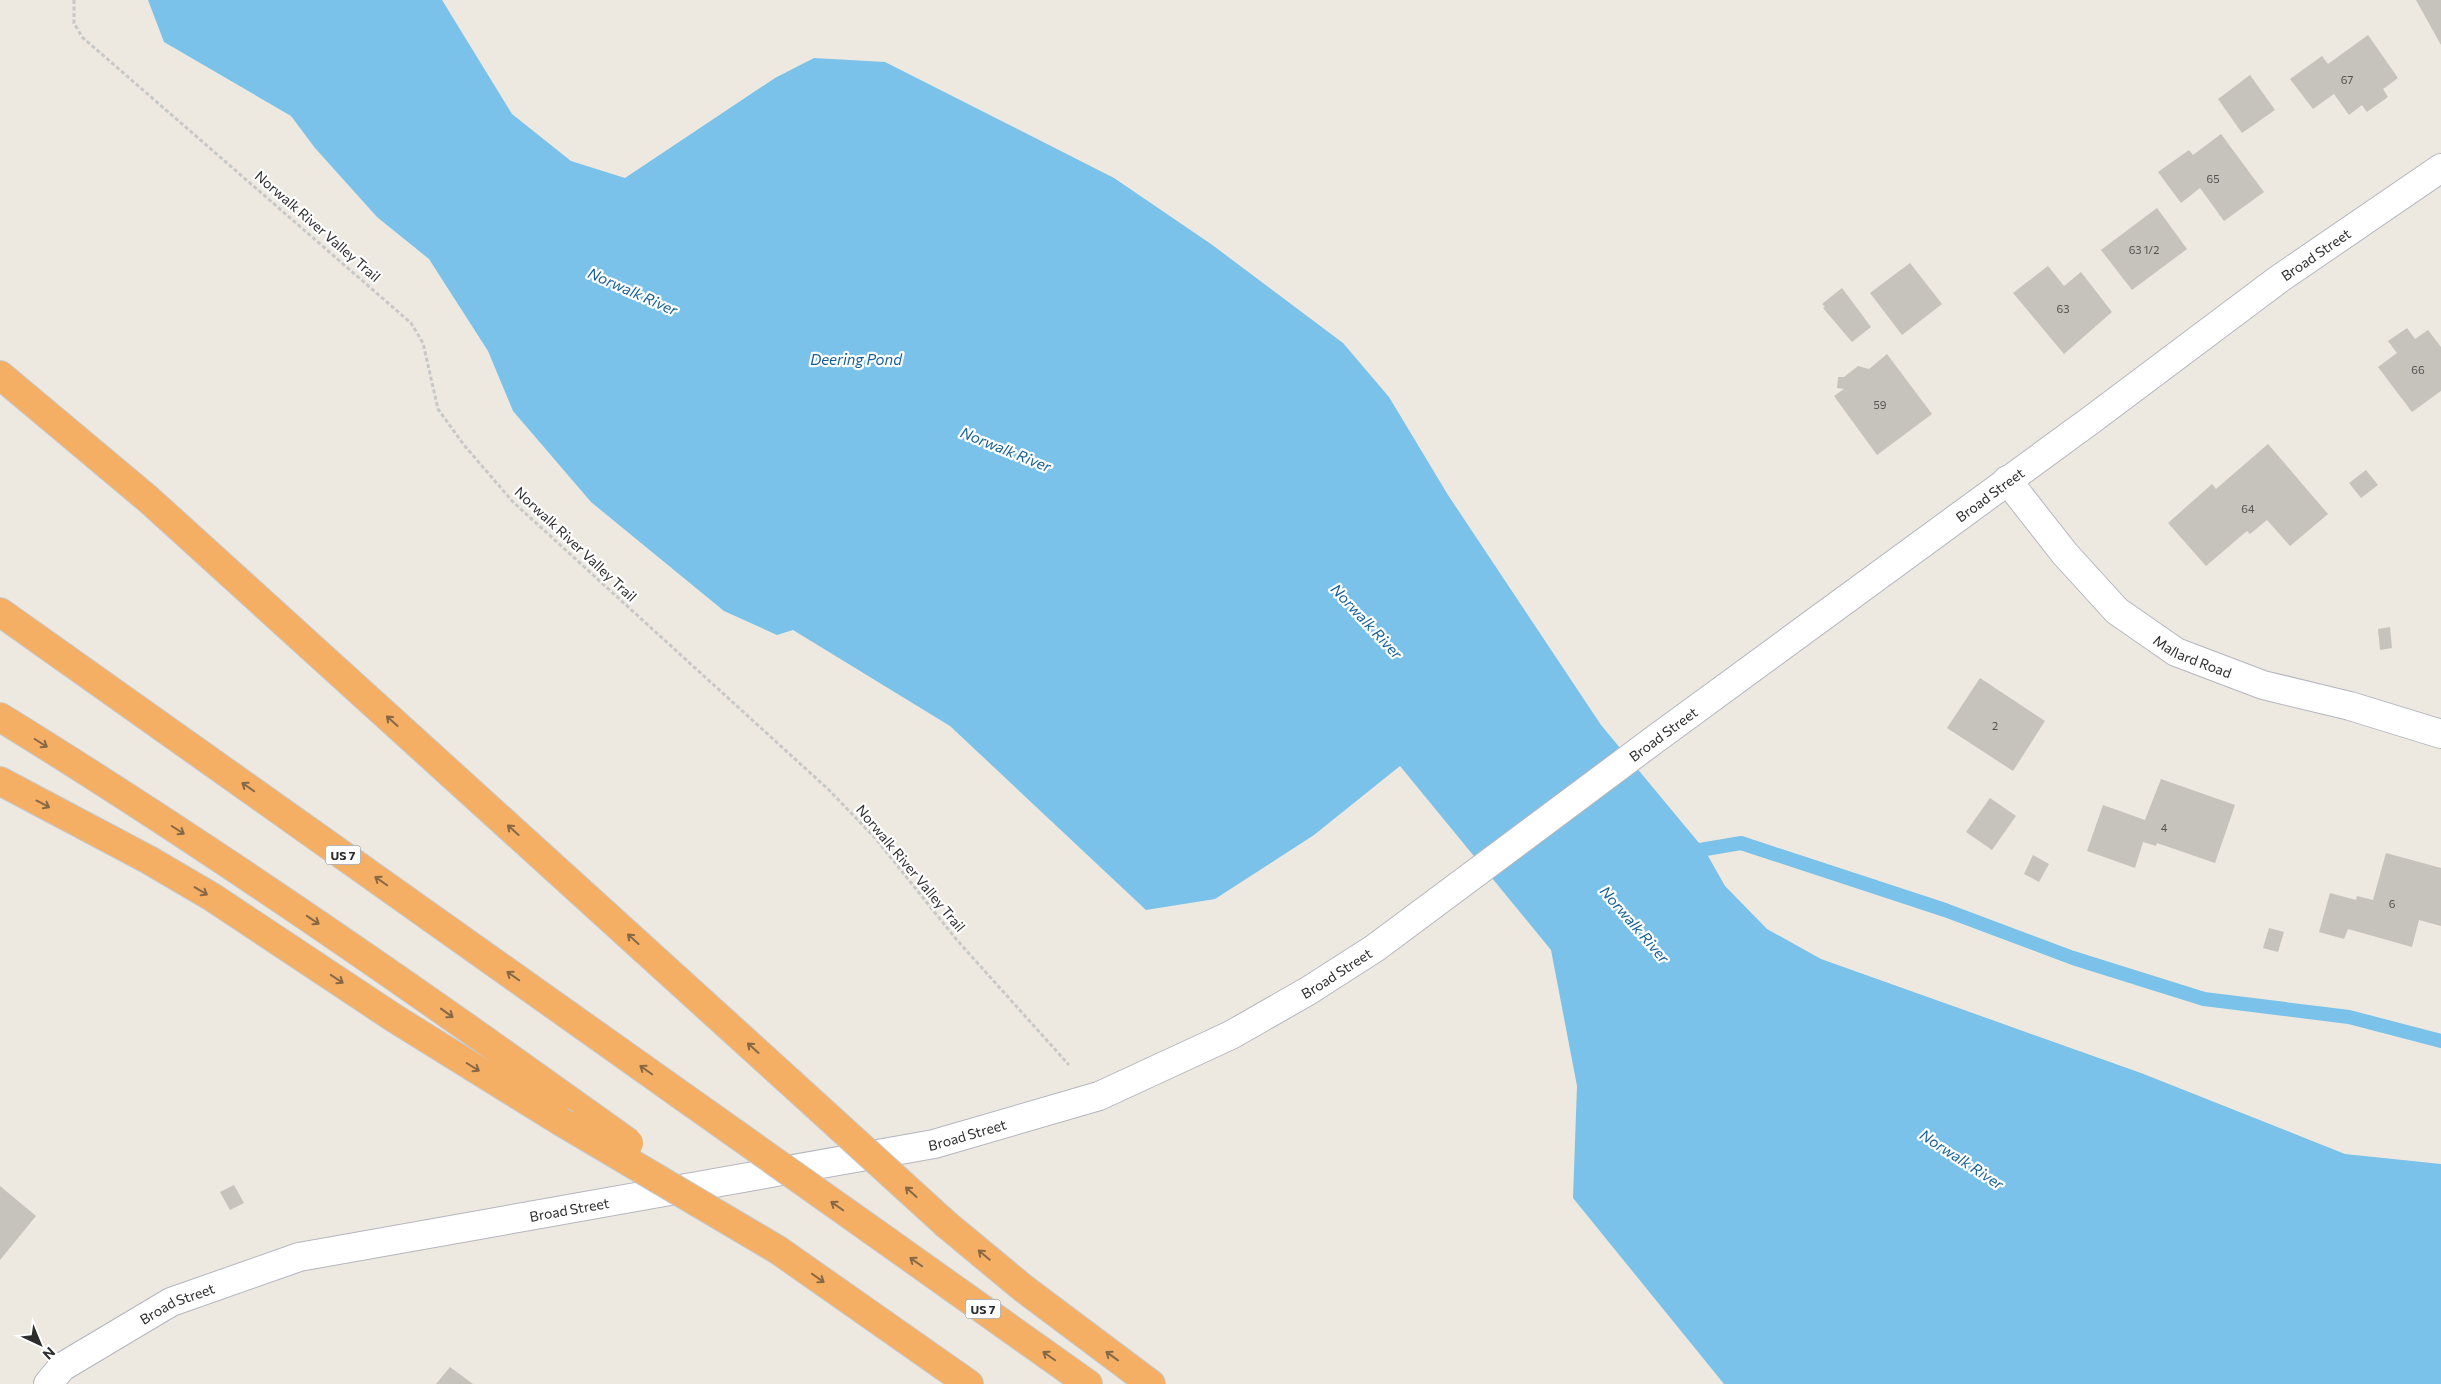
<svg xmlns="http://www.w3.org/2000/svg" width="2441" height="1384" viewBox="0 0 2441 1384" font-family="Commissioner,sans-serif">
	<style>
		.water { fill: #7ac2e9 }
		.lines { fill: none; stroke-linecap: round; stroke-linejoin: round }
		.stream { stroke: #7ac2e9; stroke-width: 14 }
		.building { fill: #c6c3bc }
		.minor-casing { stroke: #b4b5bf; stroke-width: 30 }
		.tertiary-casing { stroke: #b4b5bf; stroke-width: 30 }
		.motorway-casing { stroke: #c8c8c8; stroke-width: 30 }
		.path { stroke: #c8c8c8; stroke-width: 3; stroke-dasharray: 4 2.5; stroke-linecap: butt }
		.minor { stroke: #fff; stroke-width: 28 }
		.tertiary { stroke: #fff; stroke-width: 28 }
		.motorway { stroke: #f5af64; stroke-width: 28 }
		.motorway-bridge-casing { stroke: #c8c8c8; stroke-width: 30; stroke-linecap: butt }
		.motorway-bridge { stroke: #f5af64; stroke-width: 28 }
		.oneway { stroke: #876846 }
		.labels { text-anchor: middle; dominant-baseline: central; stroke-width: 4.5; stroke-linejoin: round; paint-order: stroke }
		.number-label { font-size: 11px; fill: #535251 }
		.shield { fill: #fff; stroke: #6c6c6c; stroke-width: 1 }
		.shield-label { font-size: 12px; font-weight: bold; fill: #2d2d2d }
		.street-label { font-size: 14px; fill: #2d2d2d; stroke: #fff }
		.water-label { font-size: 15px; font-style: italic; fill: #156099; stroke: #fff }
	</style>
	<rect width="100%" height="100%" fill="#ede9e1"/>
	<path class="water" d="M148,0H442L512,114L571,161L625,178L775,78L814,58L885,62L1114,178L1211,244L1343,343L1389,397L1448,495L1601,725L1704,849L1725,886L1767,929L1821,959L2141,1073L2345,1154L2441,1164V1384H1724L1573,1198L1577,1086L1551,950L1400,766L1314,835L1215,899L1146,910L950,726L793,630L777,635L724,611L591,502L513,411L488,351L429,259L377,217L315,148L291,116L164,42Z"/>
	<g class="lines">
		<path class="stream" d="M1688,852L1741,843L1945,910L2073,958L2204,999L2349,1017L2441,1041"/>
	</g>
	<g class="building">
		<path d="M2416,0H2441V45Z"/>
		<path d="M2368,35L2398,78L2383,89L2388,97L2367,112L2362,105L2349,115L2334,94L2313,109L2290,79L2322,56L2328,64Z"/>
		<path d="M2250,75L2275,110L2242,133L2218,99Z"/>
		<path d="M2221,134L2264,192L2224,221L2200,188L2181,203L2158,172L2189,150L2193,155Z"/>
		<path d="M2157,208L2187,249L2132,290L2101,250Z"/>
		<path d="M1910,263L1942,304L1902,335L1870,293Z"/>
		<path d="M2048,266L2064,286L2081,272L2112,312L2064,354L2013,293Z"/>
		<path d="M1842,288L1871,327L1852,342L1823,308L1825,307L1822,304Z"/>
		<path d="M2407,328L2415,339L2428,330L2441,347V391L2412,412L2378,367L2397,353L2388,341Z"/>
		<path d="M1887,354L1932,414L1877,455L1834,396L1844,389L1837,388L1838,377H1844L1858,366L1869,369Z"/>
		<path d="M2268,444L2328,514L2290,546L2267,520L2250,534L2247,531L2206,566L2168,523L2212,484L2216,489Z"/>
		<path d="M2366,470L2378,485L2361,498L2349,483Z"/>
		<path d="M2390,627L2392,648L2380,650L2378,629Z"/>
		<path d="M1980,678L2045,721L2013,771L1947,728Z"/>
		<path d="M2161,779L2235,805L2215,863L2157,843L2156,846L2143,842L2135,868L2087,851L2103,805L2145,820Z"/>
		<path d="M1990,798L2016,816L1992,850L1966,832Z"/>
		<path d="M2386,853L2441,868V926L2419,920L2412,947L2348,929L2344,939L2319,932L2330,893L2356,900L2357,896L2373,900Z"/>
		<path d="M2033,855L2049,864L2039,882L2024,874Z"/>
		<path d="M2269,928L2284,932L2278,952L2263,948Z"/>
		<path d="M234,1185L244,1203L230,1210L220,1192Z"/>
		<path d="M0,1186L36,1216L0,1260Z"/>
		<path d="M450,1367L473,1384H436Z"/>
	</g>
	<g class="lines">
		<g class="minor-casing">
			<g id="minor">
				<path id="s1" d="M2007,480L2065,554L2117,611L2176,652L2263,685L2350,706L2441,734"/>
			</g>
		</g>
		<g class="tertiary-casing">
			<g id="tertiary">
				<path id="s2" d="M48,1384L62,1367L171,1302L299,1257L934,1144L1099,1096L1231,1035L1308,991L1375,948L1654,740L2091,420L2279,279L2441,168"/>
			</g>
		</g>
		<g class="motorway-casing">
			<g id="motorway">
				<path d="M0,375L148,499L789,1081"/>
				<path d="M0,612L685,1098"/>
				<path d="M0,717C201,841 395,975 587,1113"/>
				<path d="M0,781L149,860L212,897L394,1018L560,1121"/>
				<path d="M947,1225L1023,1288L1151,1384"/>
				<path d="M877,1234L1088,1384"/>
				<path d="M778,1250L969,1384"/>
			</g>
		</g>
		<path class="path" d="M74,0V23L82,37L411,323L423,343L438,409L464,445L513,502L829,790L876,839L956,939L1069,1065"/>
		<use href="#minor" class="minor"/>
		<use href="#tertiary" class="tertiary"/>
		<use href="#motorway" class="motorway"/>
		<g class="motorway-bridge-casing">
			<g id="motorway-bridge">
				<path d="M789,1081L947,1225"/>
				<path d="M685,1098L877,1234"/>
				<path d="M587,1113L629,1143"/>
				<path d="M560,1121L778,1250"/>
			</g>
		</g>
		<use href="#motorway-bridge" class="motorway-bridge"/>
	</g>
	<defs><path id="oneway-shaft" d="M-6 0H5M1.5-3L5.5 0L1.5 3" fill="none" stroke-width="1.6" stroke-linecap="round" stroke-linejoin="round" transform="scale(1.25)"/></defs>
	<g class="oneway">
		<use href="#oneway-shaft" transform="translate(392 721) rotate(-138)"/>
		<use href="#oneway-shaft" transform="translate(41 743) rotate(32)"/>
		<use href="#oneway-shaft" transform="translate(248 787) rotate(-145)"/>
		<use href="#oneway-shaft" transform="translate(43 804) rotate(28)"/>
		<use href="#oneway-shaft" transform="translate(178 830) rotate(32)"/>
		<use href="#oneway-shaft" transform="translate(513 830) rotate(-138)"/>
		<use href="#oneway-shaft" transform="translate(381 881) rotate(-145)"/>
		<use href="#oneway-shaft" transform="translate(201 891) rotate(31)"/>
		<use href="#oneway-shaft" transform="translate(313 920) rotate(34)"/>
		<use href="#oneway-shaft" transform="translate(633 939) rotate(-138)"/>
		<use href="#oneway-shaft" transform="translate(513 976) rotate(-145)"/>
		<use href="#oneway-shaft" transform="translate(337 979) rotate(34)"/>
		<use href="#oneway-shaft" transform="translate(447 1013) rotate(36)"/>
		<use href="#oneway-shaft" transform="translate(753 1048) rotate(-138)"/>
		<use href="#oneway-shaft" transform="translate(473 1067) rotate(32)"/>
		<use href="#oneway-shaft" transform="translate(646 1070) rotate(-145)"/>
		<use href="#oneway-shaft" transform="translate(911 1192) rotate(-138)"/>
		<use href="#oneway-shaft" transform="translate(837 1206) rotate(-145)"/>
		<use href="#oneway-shaft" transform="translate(984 1255) rotate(-140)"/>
		<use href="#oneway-shaft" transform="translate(916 1262) rotate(-145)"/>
		<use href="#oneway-shaft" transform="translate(818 1278) rotate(35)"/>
		<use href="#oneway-shaft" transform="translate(1049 1356) rotate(-145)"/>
		<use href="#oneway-shaft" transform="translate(1112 1356) rotate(-144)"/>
	</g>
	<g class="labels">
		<g class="number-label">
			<text x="2347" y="79">67</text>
			<text x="2213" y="178">65</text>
			<text x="2144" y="249">63 1/2</text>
			<text x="2063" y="308">63</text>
			<text x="2418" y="369">66</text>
			<text x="1880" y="404">59</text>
			<text x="2248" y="508">64</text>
			<text x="1995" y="725">2</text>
			<text x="2164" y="827">4</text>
			<text x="2392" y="903">6</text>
		</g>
		<g class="shield">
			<rect x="325.5" y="845.5" width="35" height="19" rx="4"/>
			<rect x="965.5" y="1299.5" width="35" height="19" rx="4"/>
		</g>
		<g class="shield-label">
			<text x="343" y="855">US 7</text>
			<text x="983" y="1309">US 7</text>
		</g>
		<g class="street-label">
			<text transform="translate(318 226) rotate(41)">Norwalk River Valley Trail</text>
			<text stroke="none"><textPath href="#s2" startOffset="2584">Broad Street</textPath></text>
			<text stroke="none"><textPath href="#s2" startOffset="2179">Broad Street</textPath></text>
			<text transform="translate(576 544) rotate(43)">Norwalk River Valley Trail</text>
			<text stroke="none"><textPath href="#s1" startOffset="260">Mallard Road</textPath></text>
			<text stroke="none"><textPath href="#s2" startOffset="1774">Broad Street</textPath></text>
			<text transform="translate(911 868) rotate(50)">Norwalk River Valley Trail</text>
			<text stroke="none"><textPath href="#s2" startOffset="1369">Broad Street</textPath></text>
			<text stroke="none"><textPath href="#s2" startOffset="964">Broad Street</textPath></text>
			<text stroke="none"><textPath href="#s2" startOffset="559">Broad Street</textPath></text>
			<text stroke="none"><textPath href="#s2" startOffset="154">Broad Street</textPath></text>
		</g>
		<g class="water-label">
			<text transform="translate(633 291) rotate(24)">Norwalk River</text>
			<text x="856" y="359">Deering Pond</text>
			<text transform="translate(1006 449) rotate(22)">Norwalk River</text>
			<text transform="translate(1367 621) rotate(47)">Norwalk River</text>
			<text transform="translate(1635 924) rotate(49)">Norwalk River</text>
			<text transform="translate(1962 1159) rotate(33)">Norwalk River</text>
		</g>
	</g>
	<g transform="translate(40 1344) rotate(136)" stroke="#ffffff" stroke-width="4" paint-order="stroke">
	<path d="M0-4L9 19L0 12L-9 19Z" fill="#2d2d2d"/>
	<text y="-8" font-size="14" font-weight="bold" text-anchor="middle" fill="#2d2d2d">N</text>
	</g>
</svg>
